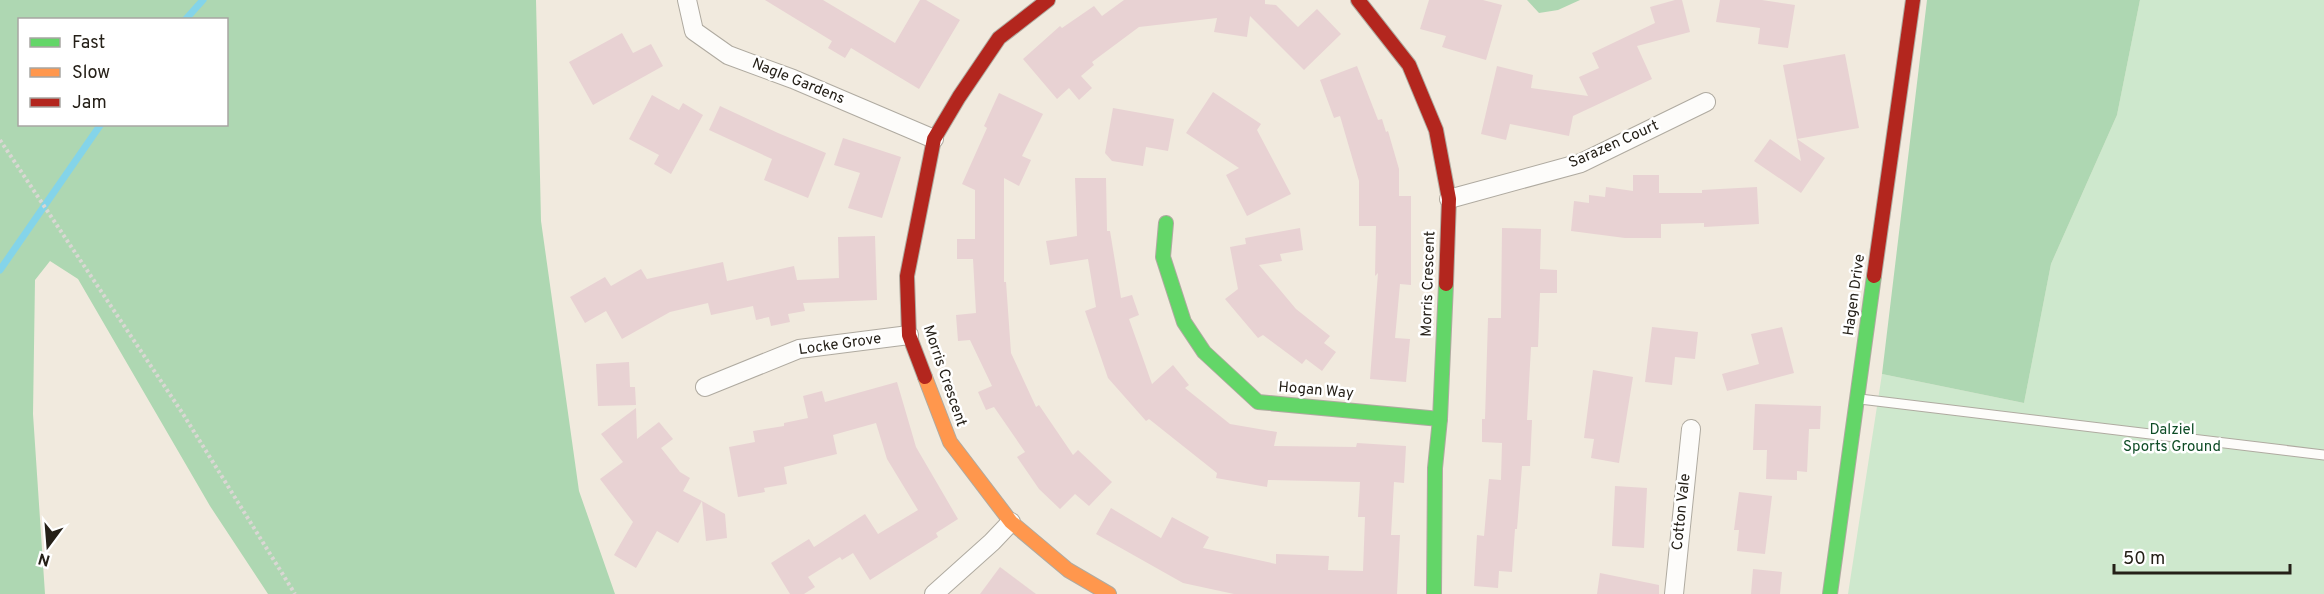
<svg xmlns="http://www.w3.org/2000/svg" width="2324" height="594" viewBox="0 0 2324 594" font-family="Overpass,sans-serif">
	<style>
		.green { fill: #cee8cd }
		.forest { fill: #aed7b2; fill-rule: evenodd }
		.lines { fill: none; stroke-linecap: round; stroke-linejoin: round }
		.stream { stroke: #84d4e9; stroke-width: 7 }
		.building { fill: #e8d2d3 }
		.lane-casing { stroke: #afaaa0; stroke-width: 11 }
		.street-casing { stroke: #afaaa0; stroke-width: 20 }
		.fast-casing { stroke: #afaaa0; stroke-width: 16 }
		.slow-casing { stroke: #afaaa0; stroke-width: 16 }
		.jam-casing { stroke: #afaaa0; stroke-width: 16 }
		.path { stroke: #dad7d4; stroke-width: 4; stroke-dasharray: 3 3; stroke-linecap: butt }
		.lane { stroke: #fdfcfa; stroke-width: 9 }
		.street { stroke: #fdfcfa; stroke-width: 18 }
		.fast { stroke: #63d668; stroke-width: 14 }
		.slow { stroke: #ff974d; stroke-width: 14 }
		.jam { stroke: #b3261e; stroke-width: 14 }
		.labels { text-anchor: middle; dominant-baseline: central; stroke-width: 5; stroke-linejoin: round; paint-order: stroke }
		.street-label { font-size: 15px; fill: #252018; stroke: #fff }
		.park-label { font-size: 15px; fill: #0e4c26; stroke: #fff }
	</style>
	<rect width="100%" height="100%" fill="#f1eade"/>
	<path class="green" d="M2140,0H2324V594H1848L1882,374L2024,403L2051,264L2117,115Z"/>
	<g class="forest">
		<path d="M0,0H536L541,221L579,491L615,594H268L210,506L78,279L50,261L35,280L33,414L45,594H0ZM20,20H226V124H20Z"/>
		<path d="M1527,0H1580L1558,10L1539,13Z"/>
		<path d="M1927,0H2140L2117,115L2051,264L2024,403L1882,374Z"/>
	</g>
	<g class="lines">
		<g class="stream">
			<path d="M185,20L203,0"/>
			<path d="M0,270L101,124"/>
		</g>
	</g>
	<g class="building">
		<path d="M765,0H823L895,43L920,0H926L960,20L919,89L851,48L845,58L828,48L832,41Z"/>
		<path d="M1124,0H1265V4L1276,5L1298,27L1317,9L1341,34L1304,70L1250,16L1247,37L1214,32L1217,18L1139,27L1092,62L1094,65L1081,76L1092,88L1079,100L1069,88L1057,99L1023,59L1060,26L1062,28L1094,6L1102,16Z"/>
		<path d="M1429,0H1483L1502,5L1486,60L1442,47L1446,36L1420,29Z"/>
		<path d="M1675,0H1682L1690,32L1637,46L1652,79L1573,116L1569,136L1510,124L1506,140L1481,134L1497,66L1533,75L1531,88L1588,96L1579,77L1599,68L1592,53L1655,23L1650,7Z"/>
		<path d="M1720,0H1762L1795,5L1788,48L1758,44L1760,28L1716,22Z"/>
		<path d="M622,33L633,53L651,44L663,66L593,105L569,62Z"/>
		<path d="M1845,54L1859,128L1797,139L1825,158L1801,193L1754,161L1770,139L1801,161L1783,65Z"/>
		<path d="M1357,66L1378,120L1382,119L1386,132L1388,131L1399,169V196H1411V285L1400,284L1395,338L1410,339L1406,382L1370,379L1378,273L1375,276L1376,226H1359V181L1340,116L1334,118L1320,80Z"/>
		<path d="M1213,92L1261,124L1257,130L1291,194L1247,216L1226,175L1239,168L1186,133Z"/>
		<path d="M999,93L1043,114L1022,156L1031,160L1019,186L1004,178V282H1006L1011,353L1036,407L1039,405L1073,455L1078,450L1112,482L1089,506L1075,494L1060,509L1039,489L1017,457L1025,452L994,407L986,410L978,392L992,386L970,340L958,341L956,315L976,313L973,259H957V239H975V190L962,184L987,128L984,126Z"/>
		<path d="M652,95L679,110L683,103L703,115L671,174L654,164L659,155L629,139Z"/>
		<path d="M720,106L778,133L826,153L808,198L764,180L772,159L709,130Z"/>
		<path d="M1113,108L1174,119L1168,151L1146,147L1143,166L1112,161L1105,153Z"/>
		<path d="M843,138L901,157L882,218L848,208L860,173L834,165Z"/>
		<path d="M1633,175H1659V193H1702V190L1757,187L1759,224L1704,227V223L1661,224V238H1625L1571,231L1574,201L1589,203V195L1605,197L1606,187L1633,191Z"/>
		<path d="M1075,178H1106L1107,231H1110L1121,298L1132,295L1139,315L1129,319L1152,384L1173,365L1189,385L1185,388L1230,424L1277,432L1274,446L1356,447L1357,443L1406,446L1404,483L1394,482L1391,535H1400L1397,594H1234L1183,583L1096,534L1111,508L1161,538L1172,517L1209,537L1203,548L1276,564V554L1329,556L1328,570L1363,571L1365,517H1358L1360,482L1268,480L1267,487L1216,478L1217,473L1149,419L1146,421L1108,378L1085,311L1096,307L1088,259L1050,265L1046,241L1077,236Z"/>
		<path d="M1300,228L1303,250L1280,254L1282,261L1259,265L1296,309L1330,336L1324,343L1336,352L1322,371L1306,359L1302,364L1263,335L1258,338L1225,299L1238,289L1230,247L1246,244L1245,238Z"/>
		<path d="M1502,228L1541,229L1540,269L1557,270V293H1540L1538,347H1531L1527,420H1532L1530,466H1522L1517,529H1515L1512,572L1499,571L1498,588L1474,586L1477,535L1484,536L1489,479L1501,480L1502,443L1482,442V419H1485L1488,318H1501Z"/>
		<path d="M875,236L877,300L803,303L805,311L788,314L790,322L771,326L769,317L756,320L753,306L711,315L708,303L670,312L622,339L606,311L585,323L570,297L605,277L611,286L641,269L647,279L723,262L727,281L794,266L797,280L839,278L838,237Z"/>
		<path d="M1652,327L1698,332L1695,359L1675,357L1672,385L1645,382Z"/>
		<path d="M1782,327L1794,373L1727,391L1722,374L1759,364L1751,334Z"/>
		<path d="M629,362L630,387H635L636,405L598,406L596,364Z"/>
		<path d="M1593,370L1633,377L1619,463L1591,458L1594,439L1584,438Z"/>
		<path d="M897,382L916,447L958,519L936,533L938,537L870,580L853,553L842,560L840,557L808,577L815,587L804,594H790L771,563L809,539L814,547L865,514L878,534L918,510L887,459L876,423L833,435L837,454L784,467L787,484L764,488L765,492L738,497L729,447L755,442L753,431L784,426V423L808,418L803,396L822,391L825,402Z"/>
		<path d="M1755,404L1821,406L1820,429H1809L1807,472L1797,471V480L1766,479L1767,450H1753Z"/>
		<path d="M636,408L637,439L659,422L673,439L661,448L680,472L690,478L683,491L702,501L678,543L657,531L636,568L614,555L633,522L600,479L623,462L601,434Z"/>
		<path d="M1615,486L1647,488L1644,548L1612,546Z"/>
		<path d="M1739,492L1772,496L1765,554L1737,551L1739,530H1734Z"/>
		<path d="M702,501L725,514L727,538L706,541Z"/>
		<path d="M1000,567L1036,594H980Z"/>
		<path d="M1753,569L1782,572L1780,594H1751Z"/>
		<path d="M1600,573L1659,585V594H1597Z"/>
	</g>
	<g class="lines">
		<g class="lane-casing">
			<path id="lane" d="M1860,399L2324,455"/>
		</g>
		<g class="street-casing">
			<g id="street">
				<path d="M687,0L694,31L728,55L793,79L934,139"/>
				<path d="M1449,199L1581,163L1706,102"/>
				<path d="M705,387L799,349L909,335"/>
				<path d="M934,594L992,542L1011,522"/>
				<path d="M1674,594L1691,429"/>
			</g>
		</g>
		<g class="fast-casing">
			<g id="fast">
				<path d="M1166,223L1163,257L1184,322L1204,352L1258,402L1440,419"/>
				<path d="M1434,594L1435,468L1440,419L1446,284"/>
				<path d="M1830,594L1874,276"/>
			</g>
		</g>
		<g class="slow-casing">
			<path id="slow" d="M925,377L950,442L1011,522L1068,570L1109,594"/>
		</g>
		<g class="jam-casing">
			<g id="jam">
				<path d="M1358,0L1409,65L1436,130L1449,199L1446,284"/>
				<path d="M1874,276L1913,0"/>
				<path d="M925,377L909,335L907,276L934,139L959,97L999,38L1048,0"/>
			</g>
		</g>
		<path class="path" d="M0,140L183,414L295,594"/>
		<use href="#lane" class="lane"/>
		<use href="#street" class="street"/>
		<use href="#fast" class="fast"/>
		<use href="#slow" class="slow"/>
		<use href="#jam" class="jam"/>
	</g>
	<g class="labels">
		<g class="street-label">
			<text transform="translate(798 82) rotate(22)">Nagle Gardens</text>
			<text transform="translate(1614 145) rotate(-24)">Sarazen Court</text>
			<text transform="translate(1429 284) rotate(-88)">Morris Crescent</text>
			<text transform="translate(1855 295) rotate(-82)">Hagen Drive</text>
			<text transform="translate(840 345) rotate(-8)">Locke Grove</text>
			<text transform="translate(944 376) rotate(71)">Morris Crescent</text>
			<text transform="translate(1316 391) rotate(5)">Hogan Way</text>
			<text transform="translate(1682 512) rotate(-84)">Cotton Vale</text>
		</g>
		<g class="park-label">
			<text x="2172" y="430">Dalziel<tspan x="2172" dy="17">Sports Ground</tspan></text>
		</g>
	</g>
	<rect x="18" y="18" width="210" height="108" fill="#ffffff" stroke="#a8a6a3" stroke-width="1.5"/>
	<rect x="30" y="38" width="30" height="9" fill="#63d668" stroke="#a8a6a3" stroke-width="1.5"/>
	<text x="72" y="48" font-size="18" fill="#252018">Fast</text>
	<rect x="30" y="68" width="30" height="9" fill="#ff974d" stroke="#a8a6a3" stroke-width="1.5"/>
	<text x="72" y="78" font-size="18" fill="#252018">Slow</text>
	<rect x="30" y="98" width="30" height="9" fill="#b3261e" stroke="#a8a6a3" stroke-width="1.5"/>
	<text x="72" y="108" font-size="18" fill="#252018">Jam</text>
	<g transform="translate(48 546) rotate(196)" stroke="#ffffff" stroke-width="4.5" paint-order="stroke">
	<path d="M0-4.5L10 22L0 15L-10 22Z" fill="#252018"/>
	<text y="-9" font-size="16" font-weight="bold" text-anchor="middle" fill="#252018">N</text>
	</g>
	<path d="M2114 564v9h176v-9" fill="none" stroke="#252018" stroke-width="3"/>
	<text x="2123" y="564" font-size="18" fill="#252018" stroke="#ffffff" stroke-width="4.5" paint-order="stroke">50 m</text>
</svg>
